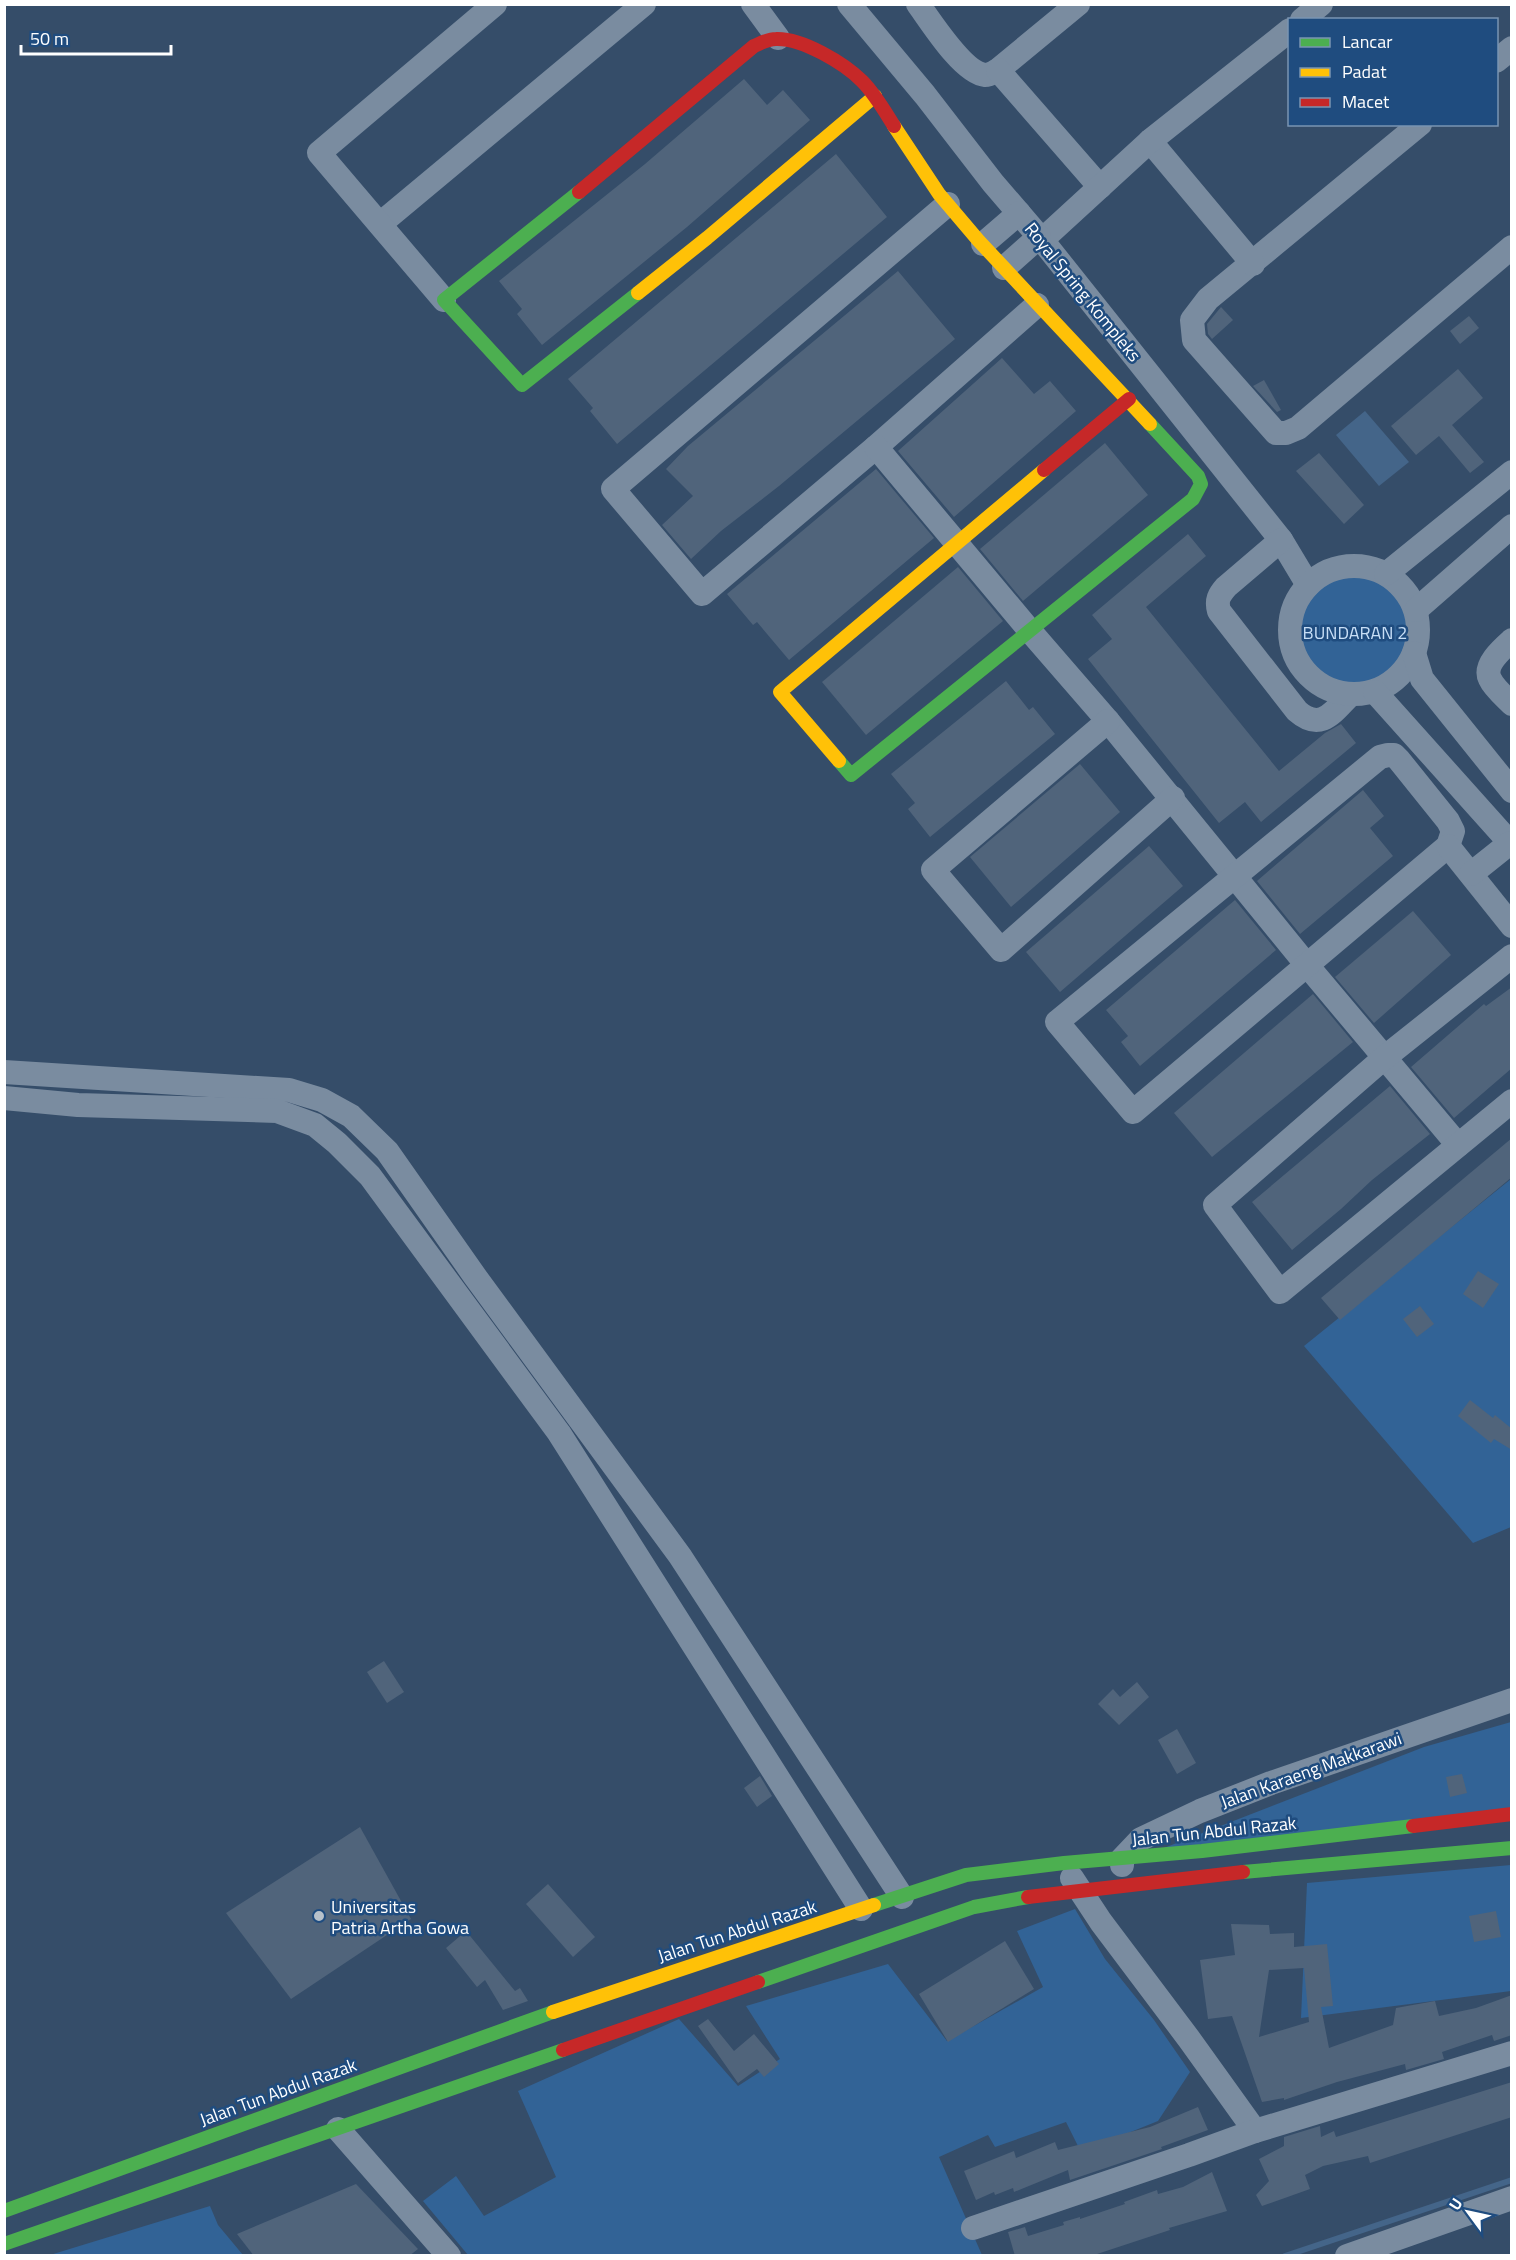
<svg xmlns="http://www.w3.org/2000/svg" width="1516" height="2260" viewBox="0 0 1516 2260" font-family="'Titillium Web',sans-serif">
	<style>
		.green { fill: #326396 }
		.water { fill: #446589 }
		.lines { fill: none; stroke-linecap: round; stroke-linejoin: round }
		.stream { stroke: #446589; stroke-width: 6 }
		.building { fill: #50647b; fill-rule: evenodd }
		.street { stroke: #7a8ca0; stroke-width: 24 }
		.fast { stroke: #4caf50; stroke-width: 14 }
		.slow { stroke: #ffc107; stroke-width: 14 }
		.jam { stroke: #c62828; stroke-width: 14 }
		.poi-dot { fill: #b8c1ca; stroke: #1f4c7f; stroke-width: 2 }
		.labels { text-anchor: middle; dominant-baseline: central; stroke-width: 5; stroke-linejoin: round; paint-order: stroke }
		.street-label { font-size: 18px; fill: #fff; stroke: #1f4c7f }
		.park-label { font-size: 18px; fill: #c7def6; stroke: #1f4c7f }
		.poi-label { font-size: 18px; fill: #fff; stroke: #1f4c7f; text-anchor: start }
	</style>
	<rect width="100%" height="100%" fill="#354d69"/>
	<g class="green">
		<circle cx="1353" cy="630" r="58"/>
		<path d="M1511,1179V1527L1473,1543L1304,1346Z"/>
		<path d="M1511,1722V1818L1151,1853L1424,1747Z"/>
		<path d="M1511,1865V1991L1301,2018L1307,1883Z"/>
		<path d="M1075,1909L1105,1959L1154,2020L1190,2072L1158,2121L1081,2152L1066,2122L995,2147L988,2135L939,2157L982,2255H468L423,2201L456,2176L484,2216L556,2177L518,2091L679,2019L738,2086L780,2059L746,2006L888,1964L947,2041L1043,1987L1017,1931Z"/>
		<path d="M210,2206L218,2225L243,2255H50Z"/>
	</g>
	<path class="water" d="M1365,411L1409,462L1379,486L1336,435Z"/>
	<g class="lines">
		<path class="stream" d="M1285,2256L1512,2180"/>
	</g>
	<g class="building">
		<path d="M744,79L767,105L783,90L810,120L687,227L542,345L517,314L522,309L499,281L645,164Z"/>
		<path d="M836,154L887,217L617,444L590,411L593,408L568,379Z"/>
		<path d="M898,271L955,339L779,486L721,531L691,559L662,525L693,496L666,469L688,446Z"/>
		<path d="M1221,307L1233,320L1212,339L1208,334L1207,324Z"/>
		<path d="M1469,316L1479,328L1460,344L1450,331Z"/>
		<path d="M1002,358L1034,394L1050,381L1076,411L954,517L898,451Z"/>
		<path d="M1458,369L1483,398L1452,425L1484,462L1470,473L1439,436L1416,455L1391,426Z"/>
		<path d="M1264,380L1281,410L1277,412L1253,386Z"/>
		<path d="M1105,443L1148,495L1023,601L980,549Z"/>
		<path d="M1319,453L1364,505L1344,524L1296,471Z"/>
		<path d="M876,469L934,538L789,660L757,622L753,625L727,594Z"/>
		<path d="M1188,534L1206,556L1146,607L1279,771L1325,733L1341,724L1356,743L1261,822L1245,802L1219,823L1088,659L1112,639L1092,615Z"/>
		<path d="M958,567L1003,621L866,735L822,682Z"/>
		<path d="M1006,681L1029,710L1033,707L1055,734L930,837L908,809L915,803L891,774Z"/>
		<path d="M1080,764L1120,812L1011,907L970,857Z"/>
		<path d="M1363,790L1384,816L1370,828L1393,856L1300,934L1257,881Z"/>
		<path d="M1149,846L1183,886L1060,992L1026,952Z"/>
		<path d="M1235,900L1276,950L1140,1066L1121,1042L1128,1036L1106,1010Z"/>
		<path d="M1413,911L1451,955L1374,1023L1335,977Z"/>
		<path d="M1512,987V1068L1454,1118L1411,1067L1484,1004L1486,1006Z"/>
		<path d="M1313,994L1353,1042L1212,1157L1174,1113Z"/>
		<path d="M1390,1086L1430,1134L1372,1180L1341,1209L1292,1250L1252,1202Z"/>
		<path d="M1512,1138V1177L1340,1320L1321,1298Z"/>
		<path d="M1478,1271L1499,1284L1483,1308L1463,1294Z"/>
		<path d="M1420,1306L1434,1324L1417,1337L1403,1319Z"/>
		<path d="M1470,1400L1493,1418L1495,1415L1512,1429V1450L1494,1439L1491,1443L1458,1416Z"/>
		<path d="M384,1661L404,1692L387,1703L367,1672Z"/>
		<path d="M1137,1682L1149,1697L1119,1725L1098,1704L1113,1689L1120,1697Z"/>
		<path d="M1177,1729L1196,1763L1177,1774L1158,1740Z"/>
		<path d="M1462,1774L1467,1793L1450,1797L1446,1777Z"/>
		<path d="M760,1776L772,1796L757,1807L744,1788Z"/>
		<path d="M360,1827L411,1919L291,1999L226,1913Z"/>
		<path d="M548,1884L595,1937L573,1957L526,1904Z"/>
		<path d="M1496,1911L1501,1937L1474,1942L1469,1916Z"/>
		<path d="M1231,1924L1269,1925L1270,1934L1294,1933V1947L1327,1944L1333,2006L1321,2007L1329,2048L1393,2025L1396,2008L1435,2001L1439,2016L1476,2008L1512,1995V2035L1494,2041L1492,2035L1442,2052L1444,2059L1406,2070L1405,2064L1337,2082L1284,2100V2098L1262,2102L1232,2016L1208,2019L1200,1960L1235,1955ZM1304,1968L1309,2022L1259,2037L1269,1970Z"/>
		<path d="M466,1931L515,1991L520,1988L528,2001L503,2010L485,1980L477,1987L446,1948Z"/>
		<path d="M1005,1941L1034,1989L948,2042L919,1994Z"/>
		<path d="M708,2019L734,2051L754,2034L779,2064L764,2077L757,2069L738,2083L698,2026Z"/>
		<path d="M1512,2082V2117L1370,2163L1368,2156L1323,2166L1305,2175L1310,2189L1262,2206L1256,2195L1269,2181L1259,2159L1284,2146V2137L1320,2126L1321,2137L1334,2131L1336,2137Z"/>
		<path d="M1198,2107L1208,2130L1161,2147L1162,2149L1070,2180L1068,2170L1014,2192L1013,2188L995,2195L994,2192L976,2200L964,2171L1014,2151L1016,2158L1055,2142L1058,2150L1150,2127Z"/>
		<path d="M1212,2172L1227,2211L1169,2228L1170,2230L1091,2256H1015L1008,2232L1025,2227L1028,2236L1064,2225L1063,2222L1080,2217V2219L1125,2204L1124,2202L1157,2190L1158,2194L1183,2187Z"/>
		<path d="M356,2184L418,2249L409,2256H254L237,2234Z"/>
	</g>
	<g class="lines">
		<g class="street">
			<path d="M753,4L778,38"/>
			<path d="M849,4L925,95L993,183L1042,240L1281,540L1308,585"/>
			<path d="M918,4C931,22 963,73 985,75C990,75 994,72 998,70L1078,4"/>
			<path d="M1302,20L1321,4"/>
			<path d="M1496,61L1512,48"/>
			<path d="M998,70L1100,187"/>
			<path d="M1420,124L1208,299L1192,320L1194,340L1276,433H1286L1298,428L1512,247"/>
			<path d="M1150,141L1253,264"/>
			<path d="M948,204L613,489L702,594L876,447L1037,305"/>
			<path d="M380,224L644,4"/>
			<path d="M1042,240L1150,141L1290,30"/>
			<path d="M983,244L1019,213"/>
			<path d="M1004,268L1039,237"/>
			<path d="M444,300L319,153L495,4"/>
			<path d="M876,447L1030,631L1108,721L1306,964L1458,1145"/>
			<path d="M1281,540L1226,587C1219,595 1216,600 1219,611L1297,711C1321,732 1333,712 1350,695"/>
			<circle cx="1354" cy="630" r="64"/>
			<path d="M1386,574L1512,472"/>
			<path d="M1416,610L1512,526"/>
			<path d="M1512,640C1503,648 1483,665 1490,679C1494,688 1505,697 1512,704"/>
			<path d="M1414,653L1422,679L1512,791"/>
			<path d="M1375,692L1512,845"/>
			<path d="M1108,721L933,870L1001,950L1173,798"/>
			<path d="M1388,755H1394L1399,760L1448,821L1453,831L1448,846L1133,1112L1057,1022L1380,757Z"/>
			<path d="M1448,846L1512,926"/>
			<path d="M1471,874L1510,843"/>
			<path d="M1512,956L1384,1058L1215,1205L1280,1292L1512,1101"/>
			<path d="M4,1072L289,1090L322,1100L351,1116L387,1151L474,1275L680,1556L902,1897"/>
			<path d="M4,1098L78,1105L277,1111L315,1125L337,1143L370,1176L559,1433L861,1909"/>
			<path d="M1122,1865V1859L1141,1839L1200,1811L1271,1783L1512,1700"/>
			<path d="M1072,1878L1101,1922L1189,2039L1255,2131"/>
			<path d="M338,2129L449,2256"/>
			<path d="M973,2228L1189,2155L1255,2131L1512,2053"/>
			<path d="M1347,2256L1512,2198"/>
		</g>
		<g class="fast">
			<path d="M579,192L444,300L522,385L638,293"/>
			<path d="M839,761L851,775L1193,499L1201,484L1198,476L1150,424"/>
			<path d="M1243,1872L1512,1848"/>
			<path d="M874,1905L966,1875L1064,1863L1202,1851L1413,1826"/>
			<path d="M758,1982L974,1907L1028,1897"/>
			<path d="M4,2211L553,2012"/>
			<path d="M4,2244L563,2050"/>
		</g>
		<g class="slow">
			<path d="M894,126L939,194L978,240L1150,424"/>
			<path d="M638,293L707,238L875,96"/>
			<path d="M839,761L780,692L1044,470"/>
			<path d="M553,2012L874,1905"/>
		</g>
		<g class="jam">
			<path d="M579,192L754,46C761,43 768,39 776,39C802,38 844,63 862,81C875,94 884,110 894,126"/>
			<path d="M1044,470L1129,399"/>
			<path d="M1413,1826L1512,1814"/>
			<path d="M1028,1897L1243,1872"/>
			<path d="M563,2050L758,1982"/>
		</g>
	</g>
	<circle class="poi-dot" cx="319" cy="1916" r="6"/>
	<g class="labels">
		<g class="street-label">
			<text transform="translate(1083 292) rotate(51)">Royal Spring Kompleks</text>
			<text transform="translate(1311 1770) rotate(-20)">Jalan Karaeng Makkarawi</text>
			<text transform="translate(1214 1831) rotate(-6)">Jalan Tun Abdul Razak</text>
			<text transform="translate(737 1931) rotate(-18)">Jalan Tun Abdul Razak</text>
			<text transform="translate(278 2092) rotate(-20)">Jalan Tun Abdul Razak</text>
		</g>
		<g class="park-label">
			<text x="1355" y="632">BUNDARAN 2</text>
		</g>
		<g class="poi-label">
			<text x="331" y="1906">Universitas<tspan x="331" dy="21">Patria Artha Gowa</tspan></text>
		</g>
	</g>
	<rect width="1516" height="2260" fill="none" stroke="#ffffff" stroke-width="12"/>
	<rect x="1288" y="18" width="210" height="108" fill="#1f4c7f" stroke="#7994b2" stroke-width="1.5"/>
	<rect x="1300" y="38" width="30" height="9" fill="#4caf50" stroke="#7994b2" stroke-width="1.5"/>
	<text x="1342" y="48" font-size="18" fill="#ffffff">Lancar</text>
	<rect x="1300" y="68" width="30" height="9" fill="#ffc107" stroke="#7994b2" stroke-width="1.5"/>
	<text x="1342" y="78" font-size="18" fill="#ffffff">Padat</text>
	<rect x="1300" y="98" width="30" height="9" fill="#c62828" stroke="#7994b2" stroke-width="1.5"/>
	<text x="1342" y="108" font-size="18" fill="#ffffff">Macet</text>
	<g transform="translate(1468 2212) rotate(303)" stroke="#1f4c7f" stroke-width="4.5" paint-order="stroke">
	<path d="M0-4.5L10 22L0 15L-10 22Z" fill="#ffffff"/>
	<text y="-9" font-size="16" font-weight="bold" text-anchor="middle" fill="#ffffff">U</text>
	</g>
	<path d="M21 45v9h150v-9" fill="none" stroke="#ffffff" stroke-width="3"/>
	<text x="30" y="45" font-size="18" fill="#ffffff" stroke="#1f4c7f" stroke-width="4.5" paint-order="stroke">50 m</text>
</svg>
